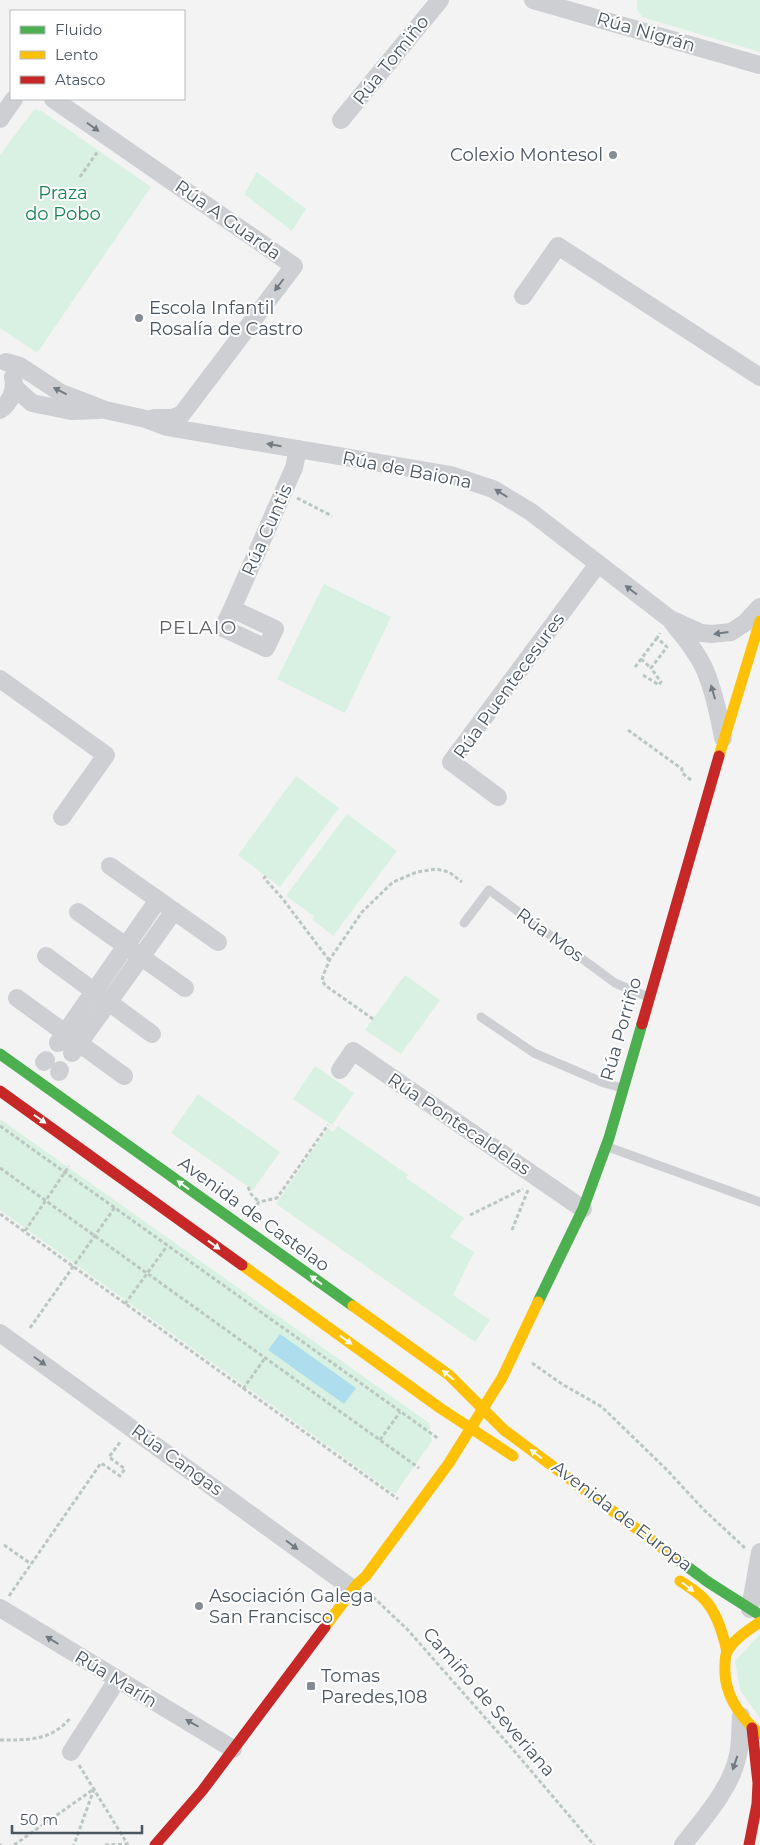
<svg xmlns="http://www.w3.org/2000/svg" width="760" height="1845" viewBox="0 0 760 1845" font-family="Montserrat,sans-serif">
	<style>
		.green { fill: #d9f1e3 }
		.water { fill: #aedeed }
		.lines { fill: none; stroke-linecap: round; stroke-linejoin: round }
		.path { stroke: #bbc7c3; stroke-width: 3; stroke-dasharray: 4 2.5; stroke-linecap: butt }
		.lane { stroke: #cdcfd2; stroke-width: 9 }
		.street { stroke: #cdcfd2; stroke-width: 18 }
		.fast { stroke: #4caf50; stroke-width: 11 }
		.slow { stroke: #ffc107; stroke-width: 11 }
		.jam { stroke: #c62828; stroke-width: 11 }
		.oneway { fill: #717a82 }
		.oneway2 { fill: #f6fbf6 }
		.poi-dot { fill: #858c93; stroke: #fff; stroke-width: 2 }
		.labels { text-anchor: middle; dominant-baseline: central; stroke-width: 4; stroke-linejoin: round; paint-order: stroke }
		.street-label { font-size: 18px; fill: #4a5560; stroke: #fff }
		.poi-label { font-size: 18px; fill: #4a5560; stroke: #fff; text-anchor: start }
		.park-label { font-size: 18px; fill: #1a8252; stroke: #fff }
		.neighbourhood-label { font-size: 19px; letter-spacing: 1px; fill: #5f6267; stroke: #fff }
	</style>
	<rect width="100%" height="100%" fill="#f3f3f3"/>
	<g class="green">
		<path d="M637,0H760V52L642,17L637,9Z"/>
		<path d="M35,109L43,112L151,187L37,353L0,328V155L32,112Z"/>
		<path d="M257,172L306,209L292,231L244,194Z"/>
		<path d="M324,584L391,617L345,713L277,679Z"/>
		<path d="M296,776L339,808L280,887L238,855Z"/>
		<path d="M347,814L397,851L333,936L312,919L314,916L286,896Z"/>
		<path d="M405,975L440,1000L401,1054L365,1030Z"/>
		<path d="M315,1066L354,1093L332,1125L293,1099Z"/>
		<path d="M198,1094L280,1152L253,1190L171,1133Z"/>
		<path d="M0,1119L429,1423L432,1441L395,1494L0,1210Z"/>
		<path d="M338,1126L408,1175L406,1178L464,1218L450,1237L474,1252L453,1295L490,1320L475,1342L276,1204L328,1128L333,1132Z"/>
		<path d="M760,1634V1718L740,1690L735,1661Z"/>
	</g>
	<path class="water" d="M280,1334L356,1388L344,1404L268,1350Z"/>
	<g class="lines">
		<g class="path">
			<path d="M80,177L98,151"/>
			<path d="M297,498L332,516"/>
			<path d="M641,659L651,668"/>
			<path d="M635,667L657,638"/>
			<path d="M643,675L659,685L661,682L651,668L667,647L657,638L660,633"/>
			<path d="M628,730L682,769V773L691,780"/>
			<path d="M266,876L264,878L282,898L329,960"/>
			<path d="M373,1019L326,986L322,981L323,976L330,959L362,912L393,882L417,872L436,869L449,872L462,882"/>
			<path d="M0,1126L439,1439"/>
			<path d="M0,1168L419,1468"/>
			<path d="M248,1187L251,1194L259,1202"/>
			<path d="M253,1210L259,1202L277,1198L328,1125"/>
			<path d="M0,1214L398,1499"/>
			<path d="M470,1215L523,1189"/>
			<path d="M512,1230L528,1190"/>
			<path d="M25,1231L69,1166"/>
			<path d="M125,1304L167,1246"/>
			<path d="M30,1328L115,1207"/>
			<path d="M532,1363L562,1384L602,1407L667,1470L703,1509L745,1548"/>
			<path d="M243,1389L265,1358"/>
			<path d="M380,1440L400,1412"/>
			<path d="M4,1545L31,1564"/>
			<path d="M9,1596L101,1463L120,1476L125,1469L109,1457L121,1441"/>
			<path d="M373,1597L407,1629L510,1746L594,1845"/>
			<path d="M0,1740C28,1740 52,1741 71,1717"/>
			<path d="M79,1765L128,1845"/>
			<path d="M0,1844L1,1845"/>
			<path d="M14,1845L94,1789L74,1845"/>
			<path d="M105,1845L127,1844"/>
		</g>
		<g class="lane">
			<path d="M464,923L489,890L615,983L648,997"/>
			<path d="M481,1017L534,1053L604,1083L622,1088"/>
			<path d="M608,1147L760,1202"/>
		</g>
		<g class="street">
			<path d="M533,0L760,65"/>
			<path d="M53,99L294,266L182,414L173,418H154"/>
			<path d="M0,119L14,99"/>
			<path d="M341,120L440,0"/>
			<path d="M523,296L558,246L760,377"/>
			<path d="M6,362L20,366L61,393L105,410L146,419L167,427L451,475L493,489L531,512L670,619L701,633L712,634L731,632L745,623L760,607"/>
			<path d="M14,387L32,403L71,411L99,410"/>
			<path d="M0,410C10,403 16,390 13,377"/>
			<path d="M232,609L275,629L266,648L223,628L232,609L289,479L294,468L298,449"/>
			<path d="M672,622C684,637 697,652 705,670C714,692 719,715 723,738"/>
			<path d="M0,679L106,755L62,817"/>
			<path d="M498,797L451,762L598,564"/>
			<path d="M110,866L218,942"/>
			<path d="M78,912L185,988"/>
			<path d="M46,956L152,1034"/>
			<path d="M17,998L124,1076"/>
			<path d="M58,1043L158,900"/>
			<path d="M72,1053L174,911"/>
			<path d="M44,1062L46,1060"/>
			<path d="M340,1070L353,1051L583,1209"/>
			<path d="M59,1072L60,1070"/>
			<path d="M0,1333L353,1589"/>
			<path d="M0,1608L233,1749"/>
			<path d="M750,1609L760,1552"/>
			<path d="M71,1752L117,1680"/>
			<path d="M683,1845C703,1819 729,1791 737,1759C741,1745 740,1730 741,1716"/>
		</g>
		<g class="fast">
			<path d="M0,1054L353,1306"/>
			<path d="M538,1302L583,1209L609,1138L642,1024"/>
			<path d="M673,1556L708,1582L760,1615"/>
		</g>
		<g class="slow">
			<path d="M719,756L760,621"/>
			<path d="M242,1265L440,1408L513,1456"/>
			<path d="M353,1306L449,1375L504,1430L673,1556"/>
			<path d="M680,1581C688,1586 696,1591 703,1598C717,1612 723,1633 727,1652"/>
			<path d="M760,1622C749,1630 735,1638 728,1650C725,1654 725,1660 725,1665C723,1694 739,1716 760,1734"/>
			<path d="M325,1627L357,1584L366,1576L449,1463L502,1378L538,1302"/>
		</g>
		<g class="jam">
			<path d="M642,1024L719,756"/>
			<path d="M0,1091L242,1265"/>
			<path d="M155,1845L202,1791L325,1627"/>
			<path d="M749,1845L757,1804L758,1783L752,1728"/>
		</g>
	</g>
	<defs><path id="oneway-solid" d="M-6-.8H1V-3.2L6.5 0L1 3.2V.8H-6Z" transform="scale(1.25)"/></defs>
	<g class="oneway">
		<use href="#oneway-solid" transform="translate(93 127) rotate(35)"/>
		<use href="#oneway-solid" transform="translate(279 285) rotate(127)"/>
		<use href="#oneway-solid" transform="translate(60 391) rotate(-153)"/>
		<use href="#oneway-solid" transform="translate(274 445) rotate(-170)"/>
		<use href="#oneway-solid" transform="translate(501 493) rotate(-148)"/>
		<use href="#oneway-solid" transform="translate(631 590) rotate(-143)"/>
		<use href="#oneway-solid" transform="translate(721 633) rotate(172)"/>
		<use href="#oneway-solid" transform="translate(713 692) rotate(-106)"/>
		<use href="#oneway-solid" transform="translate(40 1361) rotate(35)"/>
		<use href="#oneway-solid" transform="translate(292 1545) rotate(37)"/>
		<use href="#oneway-solid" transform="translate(52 1640) rotate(-148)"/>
		<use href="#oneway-solid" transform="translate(192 1723) rotate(-150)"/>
		<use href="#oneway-solid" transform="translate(735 1763) rotate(109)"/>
	</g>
	<g class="oneway2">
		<use href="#oneway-solid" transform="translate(40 1119) rotate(35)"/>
		<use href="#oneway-solid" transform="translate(183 1185) rotate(-144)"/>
		<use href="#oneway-solid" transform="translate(214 1245) rotate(36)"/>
		<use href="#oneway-solid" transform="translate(316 1280) rotate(-144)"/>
		<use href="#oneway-solid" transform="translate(346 1340) rotate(36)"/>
		<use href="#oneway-solid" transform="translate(448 1375) rotate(-141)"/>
		<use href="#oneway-solid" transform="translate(536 1454) rotate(-143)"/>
		<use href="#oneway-solid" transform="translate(688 1587) rotate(37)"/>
	</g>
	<g class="poi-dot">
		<circle cx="613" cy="155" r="5"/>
		<circle cx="139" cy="318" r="5"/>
		<circle cx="199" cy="1606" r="5"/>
		<rect x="306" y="1681" width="10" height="10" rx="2.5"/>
	</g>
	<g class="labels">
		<g class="street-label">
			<text transform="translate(646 32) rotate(16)">Rúa Nigrán</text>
			<text transform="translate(391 60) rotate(-51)">Rúa Tomiño</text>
			<text transform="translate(228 220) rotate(35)">Rúa A Guarda</text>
			<text transform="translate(407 470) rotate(11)">Rúa de Baiona</text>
			<text transform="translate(267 530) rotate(-66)">Rúa Cuntis</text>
			<text transform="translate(509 686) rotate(-54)">Rúa Puentecesures</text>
			<text transform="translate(550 935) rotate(36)">Rúa Mos</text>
			<text transform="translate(621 1029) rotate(-74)">Rúa Porriño</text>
			<text transform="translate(459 1124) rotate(34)">Rúa Pontecaldelas</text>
			<text transform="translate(254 1214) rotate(36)">Avenida de Castelao</text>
			<text transform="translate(177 1460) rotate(36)">Rúa Cangas</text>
			<text transform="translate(622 1516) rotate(37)">Avenida de Europa</text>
			<text transform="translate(116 1679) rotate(31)">Rúa Marín</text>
			<text transform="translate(489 1702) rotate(49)">Camiño de Severiana</text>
		</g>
		<g class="poi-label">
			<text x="603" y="155" text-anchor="end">Colexio Montesol</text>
			<text x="149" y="308">Escola Infantil<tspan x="149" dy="21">Rosalía de Castro</tspan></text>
			<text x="209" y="1596">Asociación Galega<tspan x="209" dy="21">San Francisco</tspan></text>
			<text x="321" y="1676">Tomas<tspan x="321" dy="21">Paredes,108</tspan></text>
		</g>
		<g class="park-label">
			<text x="63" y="193">Praza<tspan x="63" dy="21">do Pobo</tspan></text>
		</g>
		<g class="neighbourhood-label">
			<text x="198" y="627">PELAIO</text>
		</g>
	</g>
	<rect x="10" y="10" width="175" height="90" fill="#ffffff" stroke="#b7bbbf"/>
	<rect x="20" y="26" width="25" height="8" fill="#4caf50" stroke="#b7bbbf"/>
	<text x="55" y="35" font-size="15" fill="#4a5560">Fluido</text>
	<rect x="20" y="51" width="25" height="8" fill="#ffc107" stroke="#b7bbbf"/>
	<text x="55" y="60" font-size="15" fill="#4a5560">Lento</text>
	<rect x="20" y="76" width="25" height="8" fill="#c62828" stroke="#b7bbbf"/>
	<text x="55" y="85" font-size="15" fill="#4a5560">Atasco</text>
	<path d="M12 1825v8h130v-8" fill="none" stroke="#4a5560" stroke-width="2.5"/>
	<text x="20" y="1825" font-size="15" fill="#4a5560" stroke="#ffffff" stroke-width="4" paint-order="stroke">50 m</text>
</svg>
